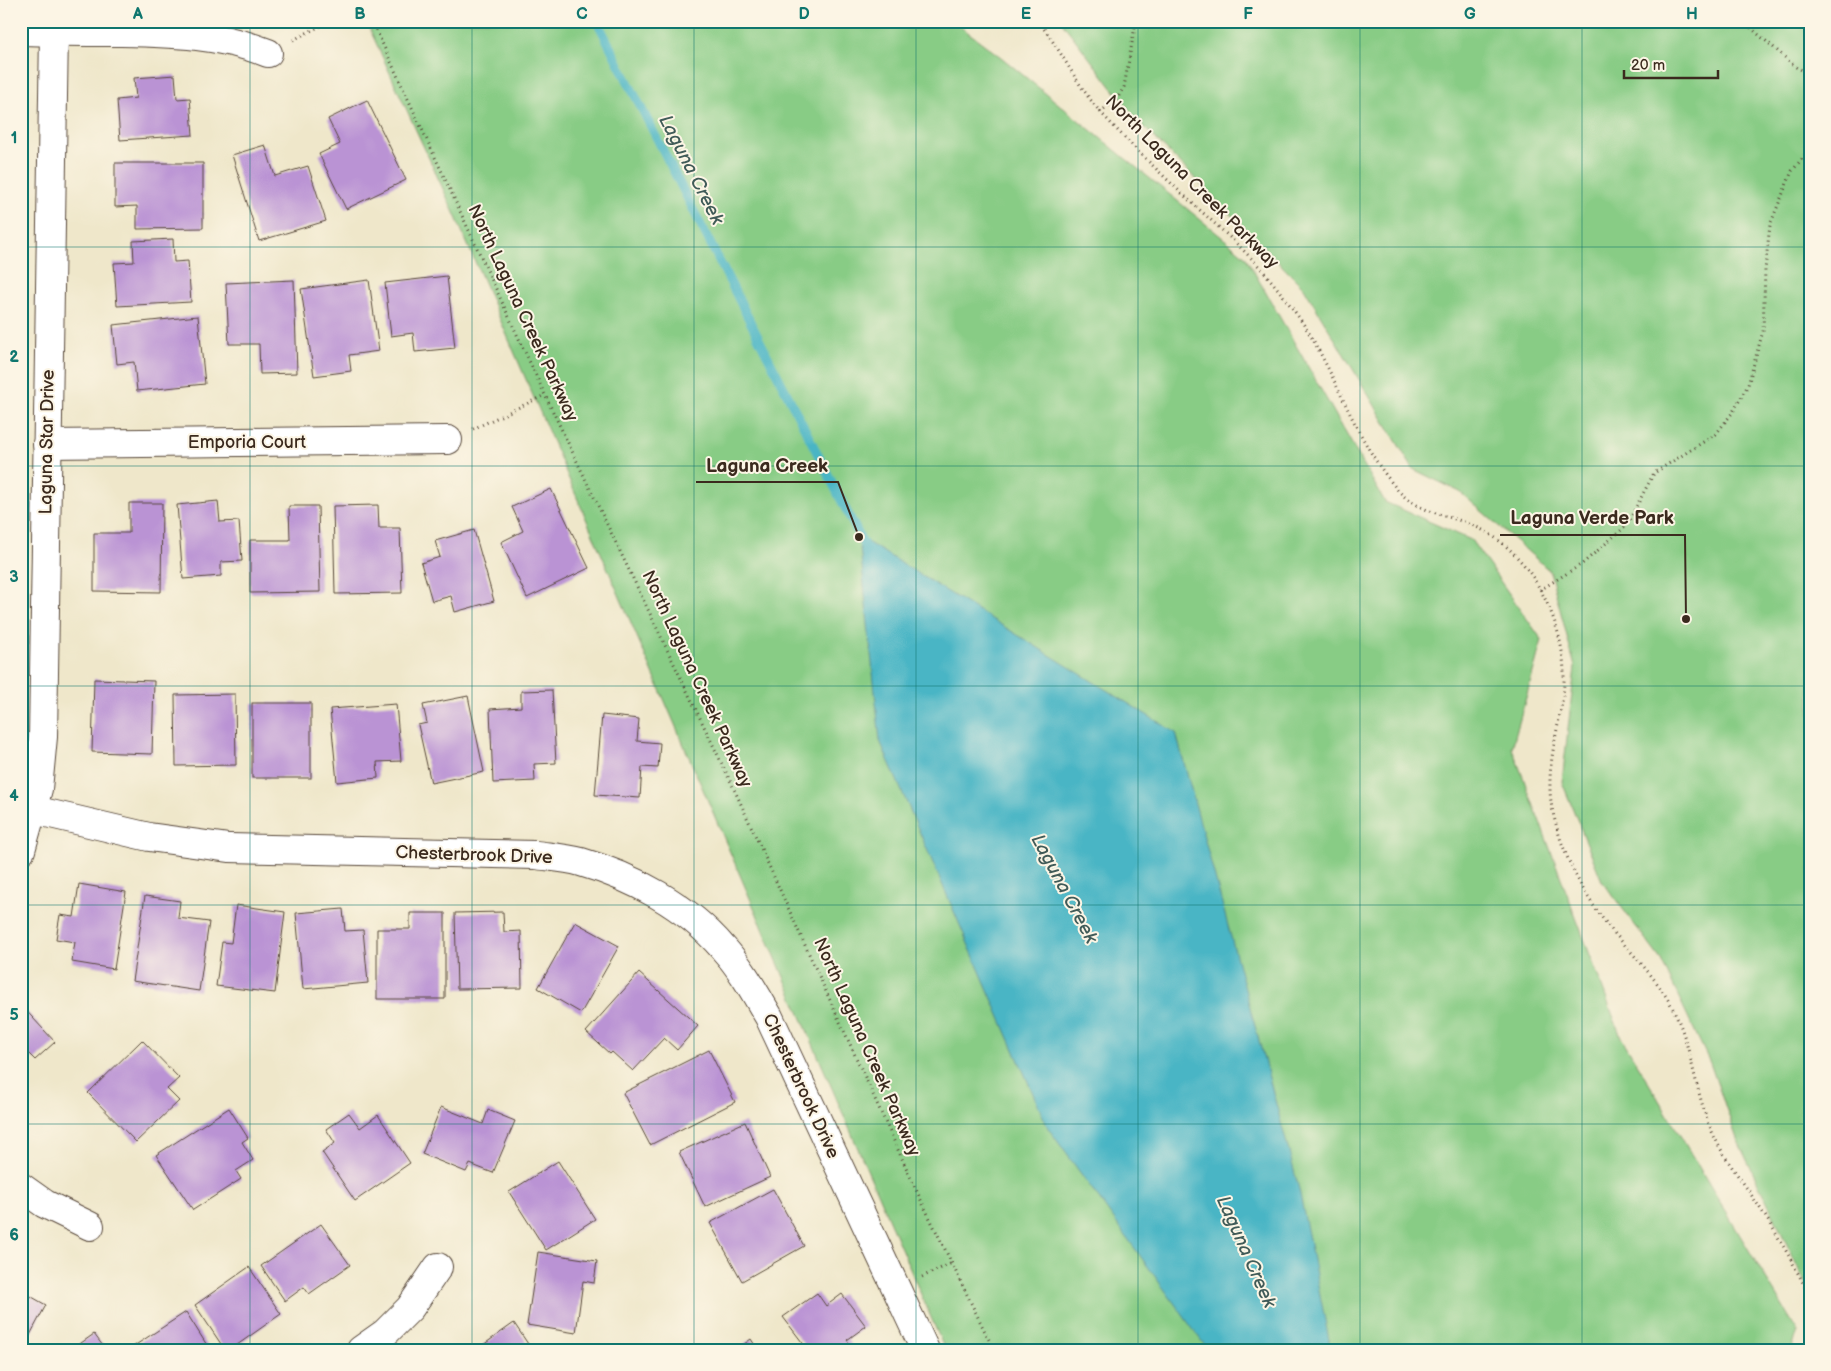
<svg xmlns="http://www.w3.org/2000/svg" width="1831" height="1371" viewBox="0 0 1831 1371" font-family="'Balsamiq Sans',sans-serif">
	<style>
		.green { fill: #88cc85; stroke: #627b52 }
		.water { fill: #49b5c5; stroke: #427072 }
		.lines { fill: none; stroke-linecap: round; stroke-linejoin: round }
		.stream { stroke: #49b5c5; stroke-width: 9 }
		.building { fill: #ba93d4 }
		.street-casing { stroke: #564638; stroke-width: 30 }
		.path { stroke: #564638; stroke-width: 3; stroke-dasharray: 1 4; stroke-linecap: butt }
		.street { stroke: #fff; stroke-width: 28 }
		.grid { fill: none; stroke: #0f766e; stroke-width: 1; stroke-opacity: 0.55 }
		.labels { text-anchor: middle; dominant-baseline: central; stroke-width: 4; stroke-linejoin: round; paint-order: stroke }
		.street-label { font-size: 18px; fill: #3b2a1e; stroke: #fcf5e5 }
		.water-label { font-size: 19px; font-style: italic; fill: #405b58; stroke: #fcf5e5 }
		.leader { fill: none; stroke: #3b2a1e; stroke-width: 2 }
		.callout-dot { fill: #3b2a1e; stroke: #fcf5e5; stroke-width: 2 }
		.callout-label { font-size: 19px; text-anchor: middle; font-weight: bold; fill: #3b2a1e; stroke: #fcf5e5; stroke-width: 4; stroke-linejoin: round; paint-order: stroke }
		.neatline { fill: none; stroke: #0f766e; stroke-width: 2 }
		.grid-label { font-size: 16px; text-anchor: middle; font-weight: bold; fill: #0f766e }
	</style>
	<rect width="100%" height="100%" fill="#fcf5e5"/>
	<filter id="ink" filterUnits="userSpaceOnUse"><feTurbulence type="fractalNoise" baseFrequency=".02" numOctaves="2"/><feDisplacementMap in="SourceGraphic" scale="10" xChannelSelector="R" yChannelSelector="G"/><feConvolveMatrix kernelMatrix="1 2 1 2 8 2 1 2 1" color-interpolation-filters="sRGB"/></filter>
	<filter id="wash" filterUnits="userSpaceOnUse"><feTurbulence type="fractalNoise" baseFrequency=".0096" numOctaves="4" result="noise"/><feDisplacementMap in="SourceGraphic" scale="20" xChannelSelector="R" yChannelSelector="G"/><feGaussianBlur stdDeviation="1.12" result="paint"/><feColorMatrix in="noise" values="0 0 0 0 0 0 0 0 0 0 0 0 0 0 0 0 0 1.4 0 .05"/><feComposite in="paint" operator="in"/></filter>
	<g filter="url(#wash)">
		<rect width="100%" height="100%" fill="#efe7ca"/>
		<g class="green">
			<path d="M366,21H953L1001,57L1245,256L1385,502L1471,540L1542,640L1512,748L1621,1037L1798,1332L1791,1350H945L455,215Z"/>
			<path d="M1061,21H1810V1293L1737,1139L1710,1063L1661,960L1602,881L1562,782L1575,667L1550,571L1460,492L1413,469L1304,288L1136,119Z"/>
		</g>
		<path class="water" d="M859,537L1176,733L1299,1189L1331,1350H1208L1048,1128L880,741Z"/>
		<g class="lines">
			<path class="stream" d="M597,21L864,545"/>
		</g>
		<g id="blocks">
			<g class="building">
				<path d="M175,75L177,99L190,98L193,135L120,140L117,100L136,98L134,78Z"/>
				<path d="M367,100L406,180L346,209L319,154L340,144L328,119Z"/>
				<path d="M265,145L275,176L308,166L326,221L259,241L232,155Z"/>
				<path d="M115,163H203V228L137,229V206L115,207Z"/>
				<path d="M173,239L174,262L188,261L191,302L117,306L114,263L134,262L133,241Z"/>
				<path d="M447,276L455,348L415,352L413,333L391,336L385,283Z"/>
				<path d="M294,280L297,373L260,374L259,344H229L226,283Z"/>
				<path d="M369,280L379,351L349,355L351,371L314,376L301,289Z"/>
				<path d="M198,316L205,384L137,391L134,362L117,364L113,325Z"/>
				<path d="M551,489L589,568L527,598L501,542L523,531L512,507Z"/>
				<path d="M218,501L220,522L239,521L242,561L221,562V576L183,579L177,505Z"/>
				<path d="M129,503H162L161,592L94,591V533H129Z"/>
				<path d="M378,505L379,528H400L402,593L335,594L333,506Z"/>
				<path d="M289,506H318L320,592L250,593V540H290Z"/>
				<path d="M474,530L494,601L455,612L451,596L432,601L421,563L440,557L435,541Z"/>
				<path d="M94,679L154,681L152,754L92,752Z"/>
				<path d="M552,690L556,763L534,764L535,781L493,783L490,709L521,707V691Z"/>
				<path d="M235,694L236,765L176,766L175,695Z"/>
				<path d="M468,696L484,772L431,783L418,725L427,723L423,705Z"/>
				<rect x="252" y="703" width="59" height="75"/>
				<path d="M396,704L401,761L377,762L378,778L337,782L330,709Z"/>
				<path d="M602,715L639,719L637,741L660,743L658,768L642,767L640,798L595,795Z"/>
				<path d="M79,884L126,892L114,969L72,962L75,942L56,939L60,915L74,917Z"/>
				<path d="M145,896L180,901L178,918L209,922L199,991L132,981Z"/>
				<path d="M236,905L285,912L275,993L216,986L222,942L231,943Z"/>
				<path d="M343,909L345,931L363,930L368,983L303,989L296,913Z"/>
				<path d="M503,912L504,932L521,931L522,988L457,989L455,913Z"/>
				<path d="M410,913H445V999H377V929H410Z"/>
				<path d="M575,922L619,946L581,1013L538,988Z"/>
				<path d="M639,973L698,1026L677,1050L664,1038L633,1071L612,1052L610,1054L586,1032Z"/>
				<path d="M21,1005L55,1042L35,1060L26,1051L21,1055Z"/>
				<path d="M142,1040L179,1078L167,1089L179,1101L136,1142L88,1093Z"/>
				<path d="M709,1050L735,1102L650,1145L623,1093Z"/>
				<path d="M441,1107L483,1124L488,1110L515,1121L493,1173L470,1164L466,1172L422,1154Z"/>
				<path d="M229,1108L248,1138L242,1142L253,1160L236,1171L241,1179L193,1210L156,1155Z"/>
				<path d="M349,1113L360,1128L378,1115L410,1163L355,1201L322,1152L335,1143L326,1129Z"/>
				<path d="M745,1122L770,1177L705,1207L679,1152Z"/>
				<path d="M558,1161L595,1219L546,1250L509,1192Z"/>
				<path d="M773,1189L804,1246L742,1281L710,1223Z"/>
				<path d="M321,1224L350,1265L309,1294L304,1287L285,1301L261,1266Z"/>
				<path d="M538,1252L597,1261L594,1283L583,1281L576,1333L527,1325Z"/>
				<path d="M249,1267L281,1314L230,1350H225L195,1305Z"/>
				<path d="M21,1281L29,1286L25,1293L46,1305L22,1350Z"/>
				<path d="M817,1293L826,1306L842,1294L866,1326L847,1340L855,1350H799L805,1346L783,1317Z"/>
				<path d="M186,1312L210,1350H128Z"/>
				<path d="M514,1323L532,1350H476Z"/>
				<path d="M94,1334L106,1350H71Z"/>
				<path d="M751,1339L758,1350H736Z"/>
			</g>
		</g>
	</g>
	<g filter="url(#ink)">
		<use href="#blocks" fill-opacity="0" stroke="#564638" stroke-width="1"/>
		<g class="lines">
			<g class="street-casing">
				<g id="street">
					<path d="M21,31C55,32 88,32 121,32C172,33 220,34 268,53"/>
					<path d="M47,444L448,440"/>
					<path d="M21,807L149,837L229,848L536,855C551,857 567,858 581,862C633,877 687,906 723,948C742,969 755,993 769,1017L925,1350"/>
					<path d="M21,850L38,789L43,737L54,32"/>
					<path d="M21,1187L45,1204L90,1226"/>
					<path d="M361,1350L385,1333L410,1308L438,1267"/>
				</g>
			</g>
			<g class="path">
				<path d="M372,21L545,395L735,791L919,1196L994,1350"/>
				<path d="M1038,21C1063,52 1078,89 1105,117C1132,146 1160,173 1189,200C1219,228 1252,255 1277,288C1291,306 1306,326 1317,347C1343,395 1361,447 1397,489C1417,513 1447,514 1474,526C1498,536 1518,555 1532,576C1555,611 1568,653 1563,695C1559,726 1549,757 1550,788C1550,806 1556,825 1561,841C1574,877 1592,907 1616,935C1635,957 1655,977 1670,1003C1693,1044 1694,1094 1714,1136C1725,1160 1742,1180 1756,1202C1776,1232 1795,1265 1810,1298"/>
				<path d="M1743,21L1796,67L1810,74"/>
				<path d="M293,40L330,21"/>
				<path d="M1100,112L1117,99L1124,87L1136,21"/>
				<path d="M473,429L545,395"/>
				<path d="M1540,590L1582,564L1626,526L1654,473L1716,434L1733,412L1748,385L1763,331L1765,270L1770,225L1792,171L1810,149"/>
				<path d="M922,1277L952,1263"/>
				<path d="M1806,1288L1810,1279"/>
			</g>
			<use href="#street" class="street"/>
		</g>
	</g>
	<path class="grid" d="M250,21V1350M472,21V1350M694,21V1350M916,21V1350M1138,21V1350M1360,21V1350M1582,21V1350M21,247H1810M21,466H1810M21,686H1810M21,905H1810M21,1124H1810"/>
	<g class="labels">
		<g class="street-label">
			<text transform="translate(1192 182) rotate(45)">North Laguna Creek Parkway</text>
			<text transform="translate(523 313) rotate(65)">North Laguna Creek Parkway</text>
			<text transform="translate(47 442) rotate(-89)">Laguna Star Drive</text>
			<text x="247" y="442">Emporia Court</text>
			<text transform="translate(697 679) rotate(65)">North Laguna Creek Parkway</text>
			<text transform="translate(474 855) rotate(2)">Chesterbrook Drive</text>
			<text transform="translate(867 1047) rotate(66)">North Laguna Creek Parkway</text>
			<text transform="translate(801 1086) rotate(65)">Chesterbrook Drive</text>
		</g>
		<g class="water-label">
			<text transform="translate(691 170) rotate(63)">Laguna Creek</text>
			<text transform="translate(1064 889) rotate(62)">Laguna Creek</text>
			<text transform="translate(1246 1252) rotate(66)">Laguna Creek</text>
		</g>
	</g>
	<path class="leader" d="M859 537L838 482H696M1686 619L1685 535H1500"/>
	<g class="callout-dot">
		<circle cx="859" cy="537" r="5"/>
		<circle cx="1686" cy="619" r="5"/>
	</g>
	<g class="callout-label">
		<text x="767" y="472">Laguna Creek</text>
		<text x="1592" y="524">Laguna Verde Park</text>
	</g>
	<rect width="1831" height="1371" fill="none" stroke="#fcf5e5" stroke-width="55"/>
	<path d="M1624 70v8h94v-8" fill="none" stroke="#3b2a1e" stroke-width="2.5"/>
	<text x="1631" y="70" font-size="15" fill="#3b2a1e" stroke="#fcf5e5" stroke-width="4" paint-order="stroke">20 m</text>
	<rect x="28" y="28" width="1776" height="1316" class="neatline"/>
	<g class="grid-label">
		<text x="138" y="19">A</text>
		<text x="360" y="19">B</text>
		<text x="582" y="19">C</text>
		<text x="804" y="19">D</text>
		<text x="1026" y="19">E</text>
		<text x="1248" y="19">F</text>
		<text x="1470" y="19">G</text>
		<text x="1692" y="19">H</text>
		<text x="14" y="143">1</text>
		<text x="14" y="362">2</text>
		<text x="14" y="582">3</text>
		<text x="14" y="801">4</text>
		<text x="14" y="1020">5</text>
		<text x="14" y="1240">6</text>
	</g>
</svg>
